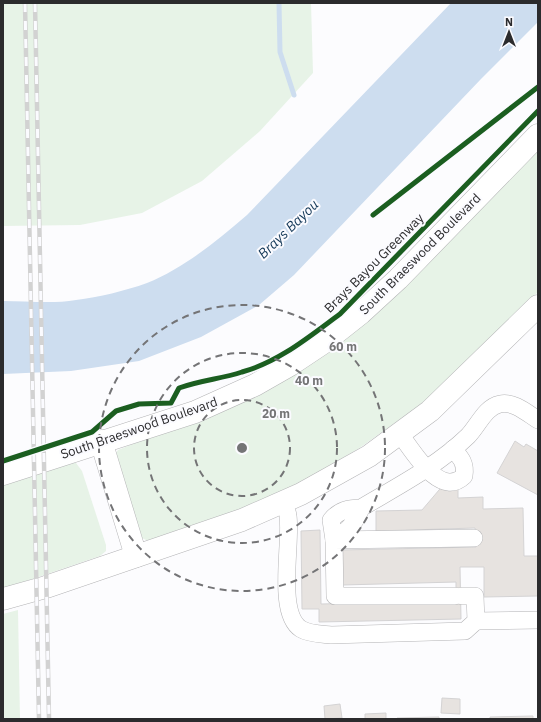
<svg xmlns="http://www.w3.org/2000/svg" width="541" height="722" viewBox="0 0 541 722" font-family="'IBM Plex Sans',sans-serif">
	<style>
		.green { fill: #e7f3e7 }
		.water { fill: #cdddef }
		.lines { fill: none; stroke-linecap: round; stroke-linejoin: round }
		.stream { stroke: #cdddef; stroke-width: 5 }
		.building { fill: #e7e3e0; stroke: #d4d3d4 }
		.minor-casing { stroke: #b4b4b6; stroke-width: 18 }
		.major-casing { stroke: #b4b4b6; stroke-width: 23 }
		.minor { stroke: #fff; stroke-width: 17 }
		.major { stroke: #fff; stroke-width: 22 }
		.rail-casing { stroke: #d2d2d2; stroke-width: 4.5 }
		.rail { stroke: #fbfbff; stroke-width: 3; stroke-dasharray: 9; stroke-linecap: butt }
		.cycleway-casing { stroke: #fbfbff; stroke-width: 8 }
		.cycleway { stroke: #1b5e20; stroke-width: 5 }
		.ring { fill: none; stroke: #747476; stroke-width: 2; stroke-dasharray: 7 5 }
		.labels { text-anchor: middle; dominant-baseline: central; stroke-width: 4; stroke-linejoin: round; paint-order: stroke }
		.street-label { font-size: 13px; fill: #2b2b2d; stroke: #fbfbff }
		.water-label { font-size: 14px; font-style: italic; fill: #113656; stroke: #fbfbff }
		.centre { fill: #747476; stroke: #fbfbff; stroke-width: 2 }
		.ring-label { font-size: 12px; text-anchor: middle; font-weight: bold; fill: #747476; stroke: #fbfbff; stroke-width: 4; stroke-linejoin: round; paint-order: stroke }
	</style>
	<rect width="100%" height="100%" fill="#fcfcfe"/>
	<g class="green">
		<path d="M3,3H311L313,73L260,131L202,181L142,213L80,225L3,226Z"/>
		<path d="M538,148V292L436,394L358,449L292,487L239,510L154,539L148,541L142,538L116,453L118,450L261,392Z"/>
		<path d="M70,463H76L82,471L106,545V551L100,556L3,589V484Z"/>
		<path d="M18,610L20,719H3V614Z"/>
	</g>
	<path class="water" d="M451,3H538V22L481,79L294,275L259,305L201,337L139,361L71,371L3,374V301C27,301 53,304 76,300C99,297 125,291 147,283C184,268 217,241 247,215Z"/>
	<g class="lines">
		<path class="stream" d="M279,3L280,52L294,95"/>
	</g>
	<g class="building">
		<path d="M515,441L524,447L526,444L538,451V495L497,473Z"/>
		<path d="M445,483H458V498L483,497V509L523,508L524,556H538V596L484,597V567H460L461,619L319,622V609H302L301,531L320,530L321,604L456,601V582L342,585L341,550L476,547L475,528L376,531V511L422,510Z"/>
		<path d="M442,698L460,699V714L441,713Z"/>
		<path d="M340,704L342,718L325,719L324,706Z"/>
		<path d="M386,713V719H365V714Z"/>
		<path d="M533,716V719H490V717Z"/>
		<path d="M439,717V719H397V718Z"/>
	</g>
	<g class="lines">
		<g class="minor-casing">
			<g id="minor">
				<path d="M400,434C413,451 440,499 464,476C466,463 461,458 453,449"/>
				<path d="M283,502C285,507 288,512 288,516C292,543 276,613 301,629C309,634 322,634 331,635L465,631L476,621L475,596H462"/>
				<path d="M361,508C356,523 347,531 334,540L331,520C339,510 349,508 361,508C398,486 437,466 468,436C478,426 485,407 500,404C514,401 527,413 538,420"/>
				<path d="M455,596H335L334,540L474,538"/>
				<path d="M476,621L538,620"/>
			</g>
		</g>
		<g class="major-casing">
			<g id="major">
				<path d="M101,441L136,556"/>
				<path d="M3,474L195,412L255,385L290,365L323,343L361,313L398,279L538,135"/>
				<path d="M3,599L46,587L242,520L301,494L369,456L430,411L538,306"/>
			</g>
		</g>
		<use href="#minor" class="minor"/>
		<use href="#major" class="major"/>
		<g class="rail-casing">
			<g id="rail">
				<path d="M25,3L39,719"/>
				<path d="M35,3L49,719"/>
			</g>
		</g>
		<use href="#rail" class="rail"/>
		<g class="cycleway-casing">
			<g id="cycleway">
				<path d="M373,215L538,87"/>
				<path d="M3,461L92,432L116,411L139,404L171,403L179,388C201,380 221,379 242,372C279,362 310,336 340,314L538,111"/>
			</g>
		</g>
		<use href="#cycleway" class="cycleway"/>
	</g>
	<g class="ring">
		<circle cx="242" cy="448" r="48"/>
		<circle cx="242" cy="448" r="95"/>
		<circle cx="242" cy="448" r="143"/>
	</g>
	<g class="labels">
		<g class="street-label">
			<text transform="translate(420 254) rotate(-45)">South Braeswood Boulevard</text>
			<text transform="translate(374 263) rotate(-45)">Brays Bayou Greenway</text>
			<text transform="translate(139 428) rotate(-19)">South Braeswood Boulevard</text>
		</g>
		<g class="water-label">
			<text transform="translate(288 229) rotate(-44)">Brays Bayou</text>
		</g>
	</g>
	<circle cx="242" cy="448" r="6" class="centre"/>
	<g class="ring-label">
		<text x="343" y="351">60 m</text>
		<text x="309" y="385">40 m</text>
		<text x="276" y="418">20 m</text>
	</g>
	<rect width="541" height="722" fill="none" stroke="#2b2b2d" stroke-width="8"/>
	<g transform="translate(509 32)" stroke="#fbfbff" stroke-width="3" paint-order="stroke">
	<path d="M0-3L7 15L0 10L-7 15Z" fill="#2b2b2d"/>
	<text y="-6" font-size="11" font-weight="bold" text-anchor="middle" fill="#2b2b2d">N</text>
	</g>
</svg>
